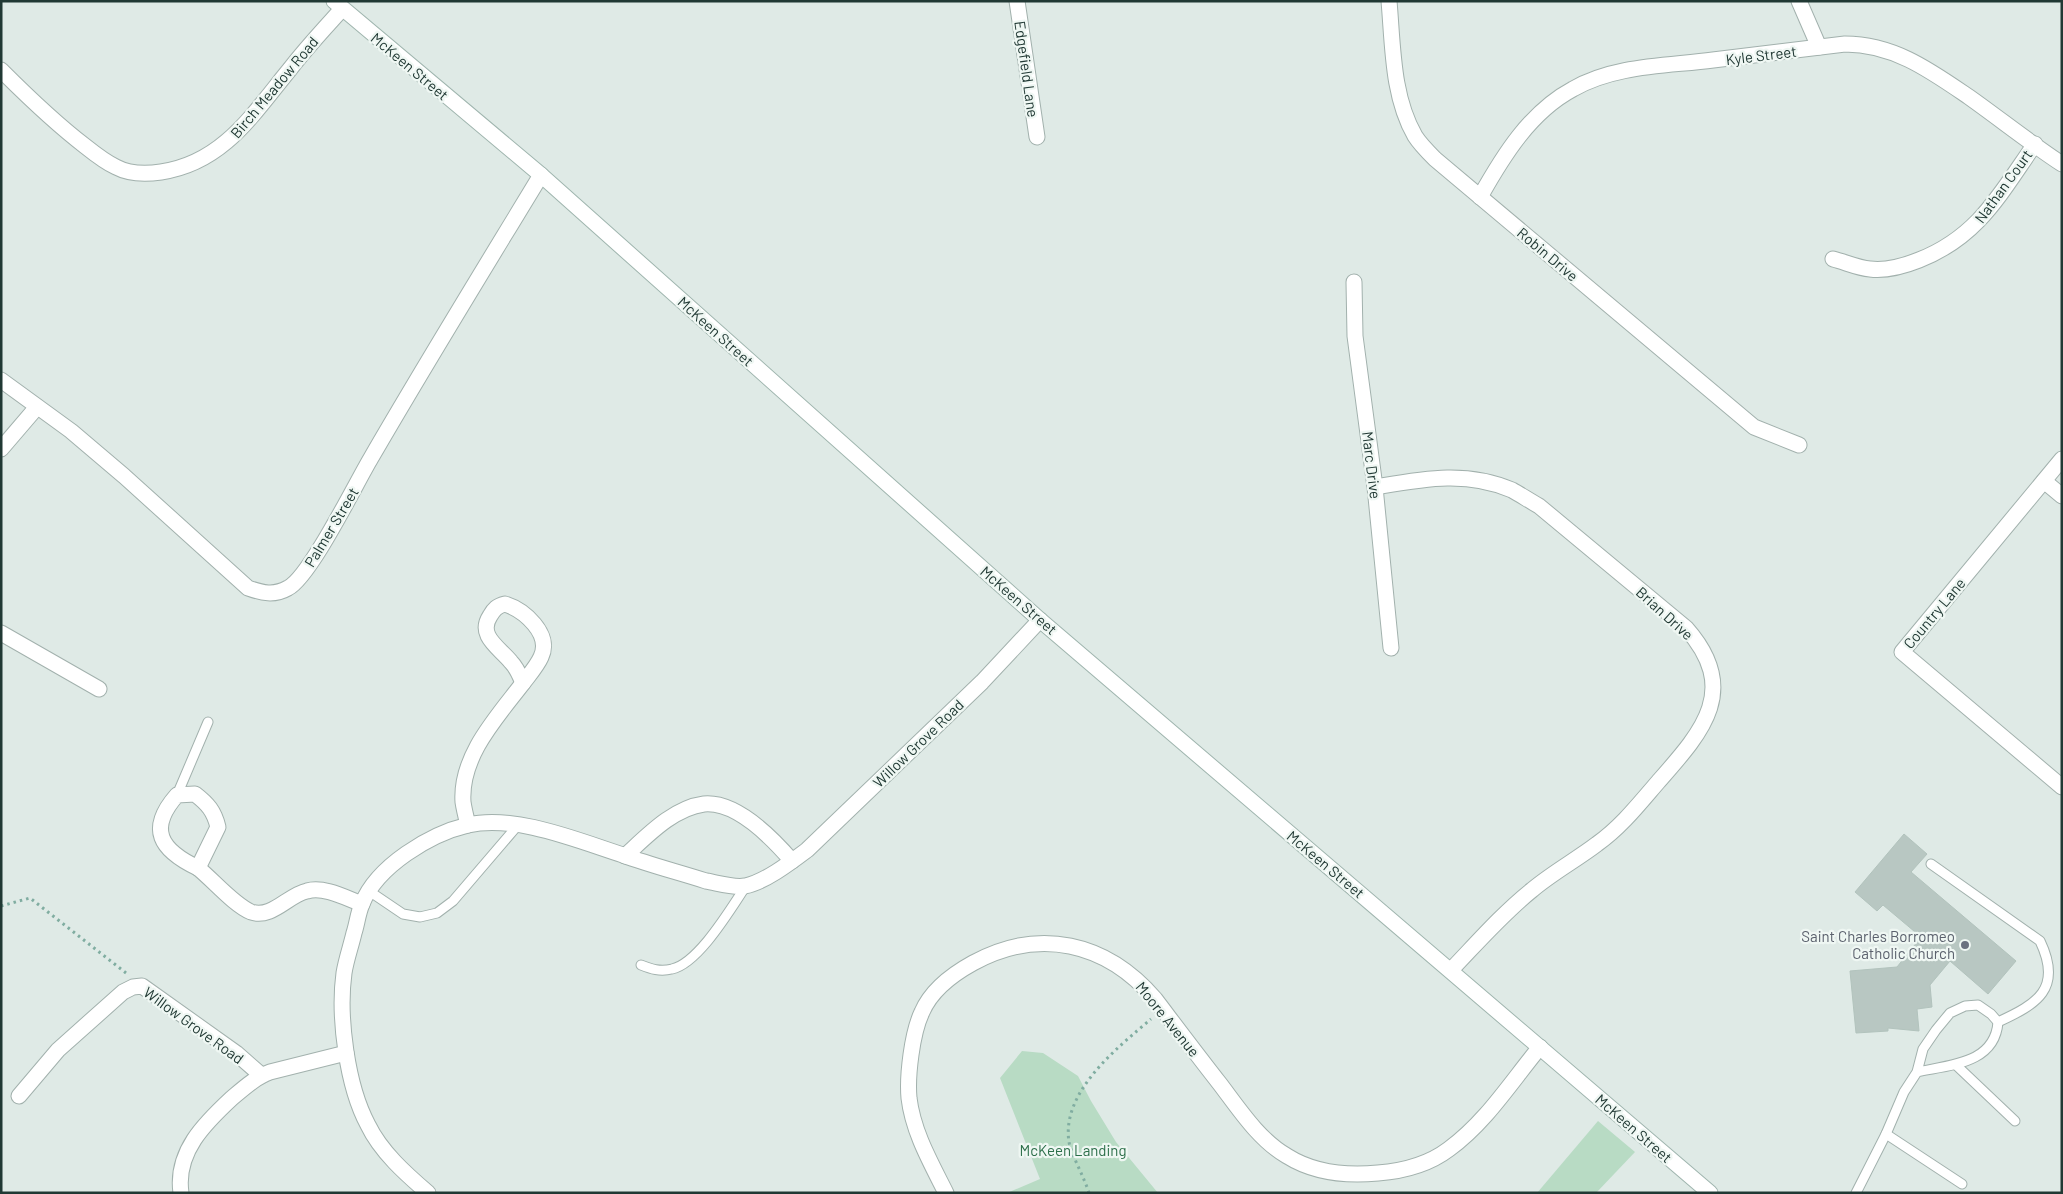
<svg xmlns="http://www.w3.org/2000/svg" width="2063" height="1194" viewBox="0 0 2063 1194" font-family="Barlow,sans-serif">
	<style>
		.green { fill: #b8dbc4 }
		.building { fill: #b8c7c2; stroke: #b2c3bd }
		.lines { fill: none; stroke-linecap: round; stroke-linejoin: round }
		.lane-casing { stroke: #a2b1ad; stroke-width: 11 }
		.street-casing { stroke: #a2b1ad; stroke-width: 17 }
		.secondary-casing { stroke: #9fb5ae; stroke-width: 17 }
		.path { stroke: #80ada1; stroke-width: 3; stroke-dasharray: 2.5 4; stroke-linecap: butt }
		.lane { stroke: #fff; stroke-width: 9 }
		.street { stroke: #fff; stroke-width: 15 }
		.secondary { stroke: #fff; stroke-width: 15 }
		.worship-dot { fill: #6b7280; stroke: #eff7f3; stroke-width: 2 }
		.labels { text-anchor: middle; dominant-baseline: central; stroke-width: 4.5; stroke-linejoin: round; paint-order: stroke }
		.street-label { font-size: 15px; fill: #213934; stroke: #eff7f3 }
		.worship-label { font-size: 15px; fill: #5b616d; stroke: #eff7f3; text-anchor: end }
		.park-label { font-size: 15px; fill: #2c6f4a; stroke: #eff7f3 }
	</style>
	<rect width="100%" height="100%" fill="#dfeae6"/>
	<g class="green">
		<path d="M1022,1051L1043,1053L1078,1076L1091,1101L1116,1142L1158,1193H1007L1040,1179L1000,1078Z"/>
		<path d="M1598,1121L1635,1152L1596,1193H1537Z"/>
	</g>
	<path class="building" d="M1904,834L1927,854L1911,872L2016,961L1988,994L1950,961L1930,985L1932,1007L1917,1009L1919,1031L1888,1028V1031L1856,1033L1850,971L1897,967L1921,937L1883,905L1877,911L1855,892Z"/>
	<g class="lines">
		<g class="lane-casing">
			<g id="lane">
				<path d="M177,795L208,722"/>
				<path d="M1931,864L2040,941C2063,989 2037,1004 1998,1022"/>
				<path d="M369,891L403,914L420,917L437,913L453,901L518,825"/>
				<path d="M641,965C651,969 660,972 672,969C699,963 731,908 746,886"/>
				<path d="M1956,1065L2015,1121"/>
				<path d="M1886,1134L1962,1184"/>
				<path d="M1856,1193L1886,1134L1904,1092L1917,1072L1923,1049L1936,1030L1950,1013L1965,1006L1978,1005L1991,1014L1998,1022C1995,1064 1949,1065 1917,1072"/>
			</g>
		</g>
		<g class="street-casing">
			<g id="street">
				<path d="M1017,1L1037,137"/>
				<path d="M1389,1C1393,46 1392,96 1415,136C1420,144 1428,152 1435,159L1754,427L1799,445"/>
				<path d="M1799,1L1819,47"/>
				<path d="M1,70C28,97 55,123 85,146C95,154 105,162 116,167C129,174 147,174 161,172C223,163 253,114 290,69C306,48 324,29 342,9"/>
				<path d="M1480,197C1503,156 1530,112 1573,89C1614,65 1667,66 1713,60C1757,55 1801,49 1845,44C1894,44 1931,71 1969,97C2000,119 2030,143 2062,164"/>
				<path d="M1833,259C1845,262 1858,268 1870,269C1886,271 1904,266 1919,260C1978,237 2000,194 2035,144"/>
				<path d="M1354,282L1355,336L1375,487L1391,648"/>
				<path d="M1,380L71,431L124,476L248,588C262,593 274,596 288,588C310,577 356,483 371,458C426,363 484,269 541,175"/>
				<path d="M1,449L37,407"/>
				<path d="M2062,459L1902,652L2062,787"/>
				<path d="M2044,481L2062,496"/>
				<path d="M1375,487C1422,479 1466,470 1512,490C1521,495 1530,501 1539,506L1686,628C1741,690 1702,732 1658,782C1639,804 1621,827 1597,844C1576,860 1552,873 1532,890C1502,914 1477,943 1451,970"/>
				<path d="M505,604C524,610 552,634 541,657C537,666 529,675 523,683C520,676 517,668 511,662C500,648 477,636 490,616C494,609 497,606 505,604Z"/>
				<path d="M1,633L99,689"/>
				<path d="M195,794C208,804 214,811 218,827L198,868C160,850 147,829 177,795Z"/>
				<path d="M468,825C466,817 464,809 463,802C460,756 497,717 523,683"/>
				<path d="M625,856C647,836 673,808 704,804C737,801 773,839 792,861"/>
				<path d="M198,868C213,880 234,905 251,912C272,919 288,895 307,891C324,886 346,898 362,904"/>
				<path d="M19,1096L58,1050L123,992L133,987L142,986L236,1053L261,1075"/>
				<path d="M181,1193C175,1152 205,1123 232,1098C244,1088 256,1077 270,1072L346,1053"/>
				<path d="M428,1193C406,1174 381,1152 368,1125C347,1086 338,1017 344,973C346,960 351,946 354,933C357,924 358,913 362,904C377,866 430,834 468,825C515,814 579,841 623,855C650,865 678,872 706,881C718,883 733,888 745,886C765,882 791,862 807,850L982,682L1040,620"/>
				<path d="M946,1193C931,1163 913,1132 909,1098C907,1076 912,1033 922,1012C931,991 953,974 973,963C1039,927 1106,942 1155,999C1177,1028 1198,1056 1220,1084C1239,1109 1259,1140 1287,1156C1314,1173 1347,1176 1378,1173C1404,1171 1428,1165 1449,1149C1486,1122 1511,1082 1540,1047"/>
			</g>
		</g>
		<g class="secondary-casing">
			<path id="secondary" d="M334,1L541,175L1040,620L1710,1193"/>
		</g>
		<g class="path">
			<path d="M1,906L30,898L126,973"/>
			<path d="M1089,1193C1085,1179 1071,1154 1069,1142C1061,1092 1117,1048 1151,1019"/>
		</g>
		<use href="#lane" class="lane"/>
		<use href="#street" class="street"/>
		<use href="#secondary" class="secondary"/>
	</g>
	<circle class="worship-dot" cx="1965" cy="945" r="5"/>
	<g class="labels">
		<g class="street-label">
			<text transform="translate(1761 55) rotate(-7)">Kyle Street</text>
			<text transform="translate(410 66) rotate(40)">McKeen Street</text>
			<text transform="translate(1027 69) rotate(82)">Edgefield Lane</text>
			<text transform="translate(274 87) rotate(-50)">Birch Meadow Road</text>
			<text transform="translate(2003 186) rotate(-54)">Nathan Court</text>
			<text transform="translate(1548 254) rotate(40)">Robin Drive</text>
			<text transform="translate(716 331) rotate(42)">McKeen Street</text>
			<text transform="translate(1372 465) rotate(83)">Marc Drive</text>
			<text transform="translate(331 527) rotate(-59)">Palmer Street</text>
			<text transform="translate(1019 600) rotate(41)">McKeen Street</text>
			<text transform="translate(1665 613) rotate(42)">Brian Drive</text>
			<text transform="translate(1934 613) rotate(-50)">Country Lane</text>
			<text transform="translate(918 743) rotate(-44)">Willow Grove Road</text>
			<text transform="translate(1326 864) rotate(40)">McKeen Street</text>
			<text transform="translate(1168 1019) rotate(51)">Moore Avenue</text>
			<text transform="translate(194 1025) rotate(36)">Willow Grove Road</text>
			<text transform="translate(1634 1128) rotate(41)">McKeen Street</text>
		</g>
		<g class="worship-label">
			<text x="1955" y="936">Saint Charles Borromeo<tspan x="1955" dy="17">Catholic Church</tspan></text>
		</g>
		<g class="park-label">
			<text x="1073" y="1150">McKeen Landing</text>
		</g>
	</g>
	<rect width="2063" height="1194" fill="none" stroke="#213934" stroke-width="5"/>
</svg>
